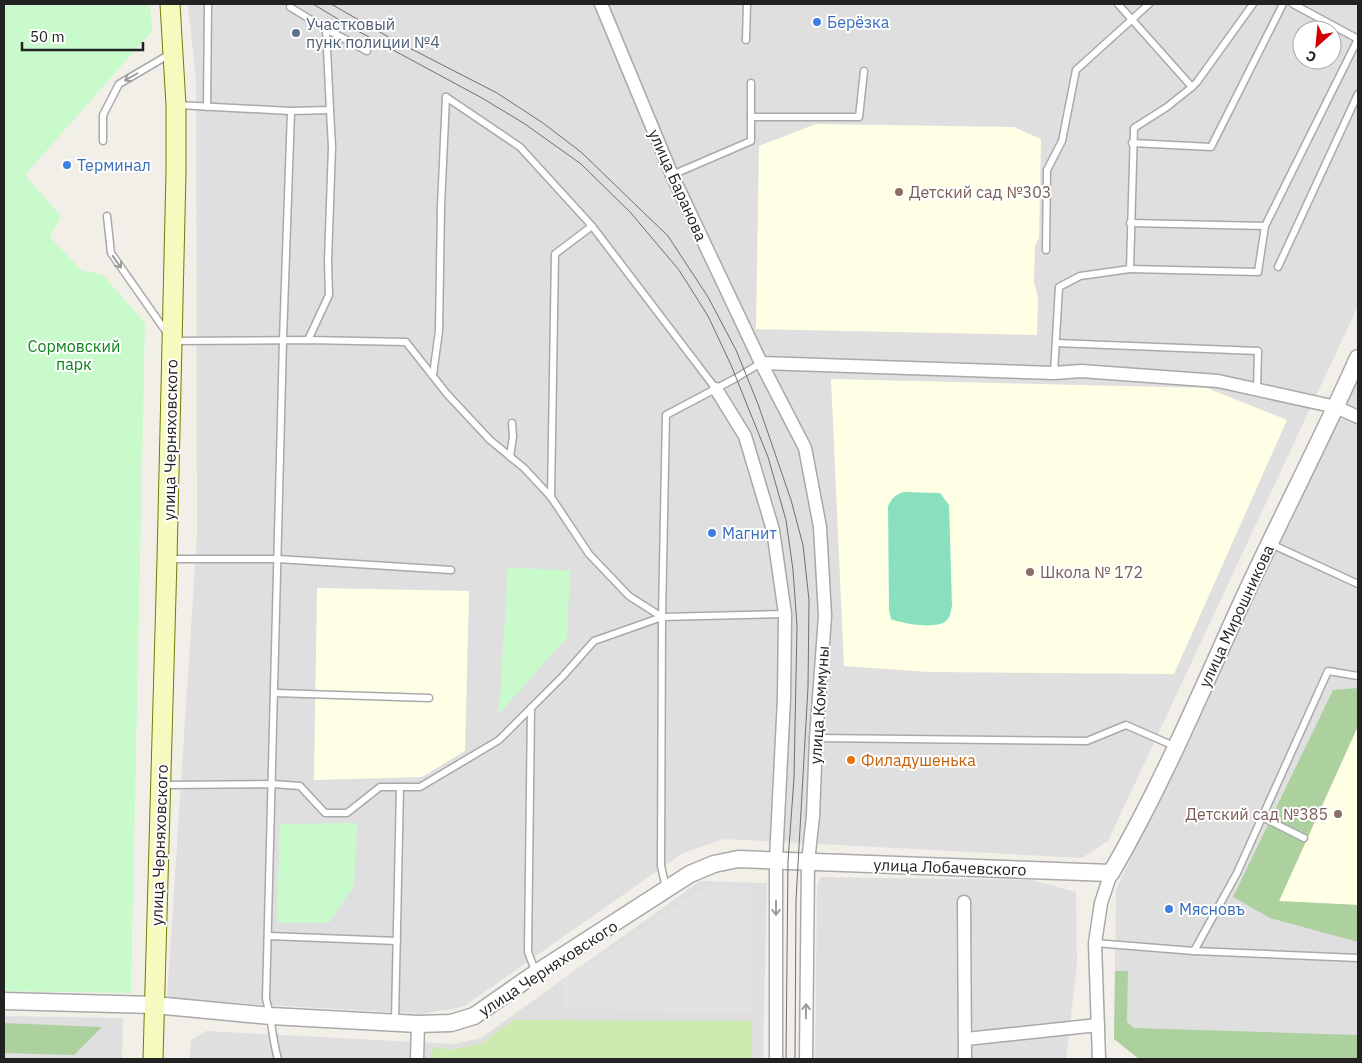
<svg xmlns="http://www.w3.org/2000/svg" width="1362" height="1063" viewBox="0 0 1362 1063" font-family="'IBM Plex Sans',sans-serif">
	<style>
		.residential { fill: #e0dfdf; fill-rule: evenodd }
		.education { fill: #ffffe5 }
		.grass { fill: #cdebb0 }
		.forest { fill: #add19e }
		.park { fill: #c8facc }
		.pitch { fill: #88e0be }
		.parking { fill: #e2e2e2 }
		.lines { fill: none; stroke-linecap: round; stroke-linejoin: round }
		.service-casing { stroke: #a9a9a9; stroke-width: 9 }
		.minor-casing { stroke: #a9a9a9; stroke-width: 15 }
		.tertiary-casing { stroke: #a9a9a9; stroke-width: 19 }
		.secondary-casing { stroke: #707d05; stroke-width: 21 }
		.service { stroke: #fff; stroke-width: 6 }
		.minor { stroke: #fff; stroke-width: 12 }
		.tertiary { stroke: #fff; stroke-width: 16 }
		.secondary { stroke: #f7fabf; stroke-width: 19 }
		.tram { stroke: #707070; stroke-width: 1 }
		.oneway { stroke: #9c9c9c }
		.shop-dot { fill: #3f7fe0; stroke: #fff; stroke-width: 2 }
		.service-dot { fill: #5c6f8a; stroke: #fff; stroke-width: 2 }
		.education-dot { fill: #8d6e63; stroke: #fff; stroke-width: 2 }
		.food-dot { fill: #e8710a; stroke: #fff; stroke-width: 2 }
		.labels { text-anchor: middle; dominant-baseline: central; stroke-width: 4; stroke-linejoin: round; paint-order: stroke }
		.shop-label { font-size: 16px; fill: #366cbe; stroke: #fff; text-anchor: start }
		.service-label { font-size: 16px; fill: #4e5e75; stroke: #fff; text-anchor: start }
		.street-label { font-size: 16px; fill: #222; stroke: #fff }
		.education-label { font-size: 16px; fill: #785e54; stroke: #fff; text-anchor: start }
		.park-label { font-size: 16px; fill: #0c8416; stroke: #fff }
		.food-label { font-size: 16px; fill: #c56008; stroke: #fff; text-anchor: start }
	</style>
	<rect width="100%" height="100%" fill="#f2efe9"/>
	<g class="residential">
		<path d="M188,4H1358V306L1108,841L1082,858L724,839L683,853L463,1007L421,1014L167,999L197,535L196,82ZM1302,30H1332V60H1302Z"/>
		<path d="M1358,365V1059H1139L1114,1039L1116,890Z"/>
		<path d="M820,877L1032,880L1076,892L1077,964L1066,1059H815L817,887Z"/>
		<path d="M700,881L767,883L763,1059H190L191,1040L206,1031L453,1044L481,1038Z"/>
		<path d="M4,1016L123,1018L122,1059H4Z"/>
	</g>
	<g class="education">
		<path d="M816,124L1014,127L1041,139L1039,238L1035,245L1034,283L1038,297L1037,335L756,329L759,146Z"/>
		<path d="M831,379L1207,388L1287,420L1174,674L929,672L844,666Z"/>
		<path d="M317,588L469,591L465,751L422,777L314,780Z"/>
		<path d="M1358,726V905L1279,901Z"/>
	</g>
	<path class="grass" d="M513,1020L752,1021V1059H430L432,1050L435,1047L451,1050L483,1043Z"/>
	<g class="forest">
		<path d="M1358,688V726L1279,901L1358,905V942L1270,918L1233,897L1333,690Z"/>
		<path d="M1115,971H1128L1127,1022L1134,1028L1358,1035V1059H1139L1114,1039Z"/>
		<path d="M4,1023L102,1027L74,1055L4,1053Z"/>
	</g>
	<g class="park">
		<path d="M4,4H150L152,31L25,175L61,216L50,237L82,271L102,274L145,323L131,993L4,991Z"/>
		<path d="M508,567L570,571L567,637L499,714Z"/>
		<path d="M357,823L354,886L329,923H277L280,824Z"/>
	</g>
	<path class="pitch" d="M904,492L940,493L949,505L952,605C951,610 951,616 947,620C939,630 902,624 891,619L889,610L888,506C892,498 896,494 904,492Z"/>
	<path class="parking" d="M707,886L753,887L751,1012L562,1009V981Z"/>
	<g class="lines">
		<g class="service-casing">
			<g id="service">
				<path d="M290,7L326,29"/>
				<path d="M746,40L747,4"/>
				<path d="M1192,87L1197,82L1253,4"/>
				<path d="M446,97L520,147L592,226L716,389"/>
				<path d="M178,105L291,111L330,110L326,29L367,51"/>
				<path d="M207,107L208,4"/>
				<path d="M751,117H859L864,71"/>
				<path d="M103,141V115L119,84L170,54"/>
				<path d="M1132,143L1211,147L1283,4"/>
				<path d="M672,175L751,141V83"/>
				<path d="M107,216L111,253L167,333"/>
				<path d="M1130,223L1265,226L1358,39L1293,4"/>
				<path d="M1046,250L1047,170L1062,141L1076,70L1149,4"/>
				<path d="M1278,267L1358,94"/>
				<path d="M1130,269L1258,272L1265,226"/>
				<path d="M308,340L329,295L328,261L332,147L330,110"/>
				<path d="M173,341L308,340L406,342L447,394L490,440L524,468L551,497L589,554L629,596L662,617"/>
				<path d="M1056,343L1258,351L1257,390"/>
				<path d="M1054,373L1059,287L1080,276L1130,269L1134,128L1167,107L1192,87L1118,4"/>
				<path d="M433,375L439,331L441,206L446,97"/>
				<path d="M510,457L513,436L512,423"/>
				<path d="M551,497L555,254L592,226"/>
				<path d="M1271,544L1358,584"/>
				<path d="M168,559H278L451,570"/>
				<path d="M275,693L429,698"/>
				<path d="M531,708L528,952L536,973"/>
				<path d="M816,738L1087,741L1126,725L1174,746"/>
				<path d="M163,785L273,784L300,786L325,813H347L380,787H420L499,740L563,676L594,641L662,617L785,614"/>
				<path d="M1262,817L1304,838"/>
				<path d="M666,888L661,866L662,617L666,415L736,378L761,363"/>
				<path d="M269,936L397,941"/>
				<path d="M1095,943L1194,951L1237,873L1328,671L1358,676"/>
				<path d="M1194,951L1358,958"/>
				<path d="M395,1021L400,787"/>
				<path d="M278,1059C272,1039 272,1019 266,999L283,340L291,111"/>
			</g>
		</g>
		<g class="minor-casing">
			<g id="minor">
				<path d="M601,4L672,175L761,363L805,448L820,527L825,616L816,738L813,816L808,862L806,1059"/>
				<path d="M761,363L1054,373L1081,371L1218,381L1336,407L1358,417"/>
				<path d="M716,389L745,436L773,530L785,614L784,698L776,859V1059"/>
				<path d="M964,902L965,1059"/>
				<path d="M966,1039L1098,1025"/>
				<path d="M417,1059L418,1024"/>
				<path d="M1099,1059L1095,943L1101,903L1111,873"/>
			</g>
		</g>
		<g class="tertiary-casing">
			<path id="tertiary" d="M4,1001L154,1005L271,1016L418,1024L451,1023L474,1016L530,977L690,874L714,864L738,859L1111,873C1161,787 1200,694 1241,604C1279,521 1321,441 1358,358"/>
		</g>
		<g class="secondary-casing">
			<path id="secondary" d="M153,1059L167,559L176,172V105L170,4"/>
		</g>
		<use href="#service" class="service"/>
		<use href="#minor" class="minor"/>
		<use href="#tertiary" class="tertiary"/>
		<use href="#secondary" class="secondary"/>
		<g class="tram">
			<path d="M313,4L356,30L482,98L525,124L581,164L630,212L679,270L708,316L731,365L768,457L786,520L793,570L797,626L794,778L788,861L786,1059"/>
			<path d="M331,4L392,39L497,93L543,123L581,152L668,236L708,297L736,350L758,404L791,500L803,545L809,600L808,687L796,900L795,1059"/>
		</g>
	</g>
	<defs><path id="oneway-shaft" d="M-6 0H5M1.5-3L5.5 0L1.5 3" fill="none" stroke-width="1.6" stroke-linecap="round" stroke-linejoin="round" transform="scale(1.25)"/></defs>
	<g class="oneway">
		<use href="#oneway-shaft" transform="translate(131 77) rotate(150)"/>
		<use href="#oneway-shaft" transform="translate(117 262) rotate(55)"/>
		<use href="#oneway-shaft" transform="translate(776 908) rotate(90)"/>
		<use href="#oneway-shaft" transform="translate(806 1011) rotate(-89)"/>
	</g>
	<g class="shop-dot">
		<circle cx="817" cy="22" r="5"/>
		<circle cx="67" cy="165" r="5"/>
		<circle cx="712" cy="533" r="5"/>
		<circle cx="1169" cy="909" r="5"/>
	</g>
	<circle class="service-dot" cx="296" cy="33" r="5"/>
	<g class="education-dot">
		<circle cx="899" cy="192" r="5"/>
		<circle cx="1030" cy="572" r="5"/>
		<circle cx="1338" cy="814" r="5"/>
	</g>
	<circle class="food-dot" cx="851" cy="760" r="5"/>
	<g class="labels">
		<g class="shop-label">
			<text x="827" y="22">Берёзка</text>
			<text x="77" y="165">Терминал</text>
			<text x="722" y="533">Магнит</text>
			<text x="1179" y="909">Мясновъ</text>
		</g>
		<g class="service-label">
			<text x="306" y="24">Участковый<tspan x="306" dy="18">пунк полиции №4</tspan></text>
		</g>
		<g class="street-label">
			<text transform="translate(678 185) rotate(66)">улица Баранова</text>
			<text transform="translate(170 440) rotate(-89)">улица Черняховского</text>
			<text transform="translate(1236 616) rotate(-65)">улица Мирошникова</text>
			<text transform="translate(819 705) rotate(-86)">улица Коммуны</text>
			<text transform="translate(159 845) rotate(-88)">улица Черняховского</text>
			<text transform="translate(950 867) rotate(2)">улица Лобачевского</text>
			<text transform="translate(548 968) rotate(-33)">улица Черняховского</text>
		</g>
		<g class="education-label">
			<text x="909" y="192">Детский сад №303</text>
			<text x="1040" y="572">Школа № 172</text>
			<text x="1328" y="814" text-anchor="end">Детский сад №385</text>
		</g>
		<g class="park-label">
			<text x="74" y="346">Сормовский<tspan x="74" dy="18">парк</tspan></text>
		</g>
		<g class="food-label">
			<text x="861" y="760">Филадушенька</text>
		</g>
	</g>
	<rect width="1362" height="1063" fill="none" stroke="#222222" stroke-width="10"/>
	<g transform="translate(1317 45) rotate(207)"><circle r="24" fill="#ffffff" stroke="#a7a7a7"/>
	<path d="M0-4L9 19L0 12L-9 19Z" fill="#d40000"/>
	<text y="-8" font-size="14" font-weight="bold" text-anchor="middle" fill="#222222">С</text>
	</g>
	<path d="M22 42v8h121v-8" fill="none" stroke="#222222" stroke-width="2.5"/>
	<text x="30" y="42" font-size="15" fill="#222222" stroke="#ffffff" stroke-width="4" paint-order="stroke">50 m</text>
</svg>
